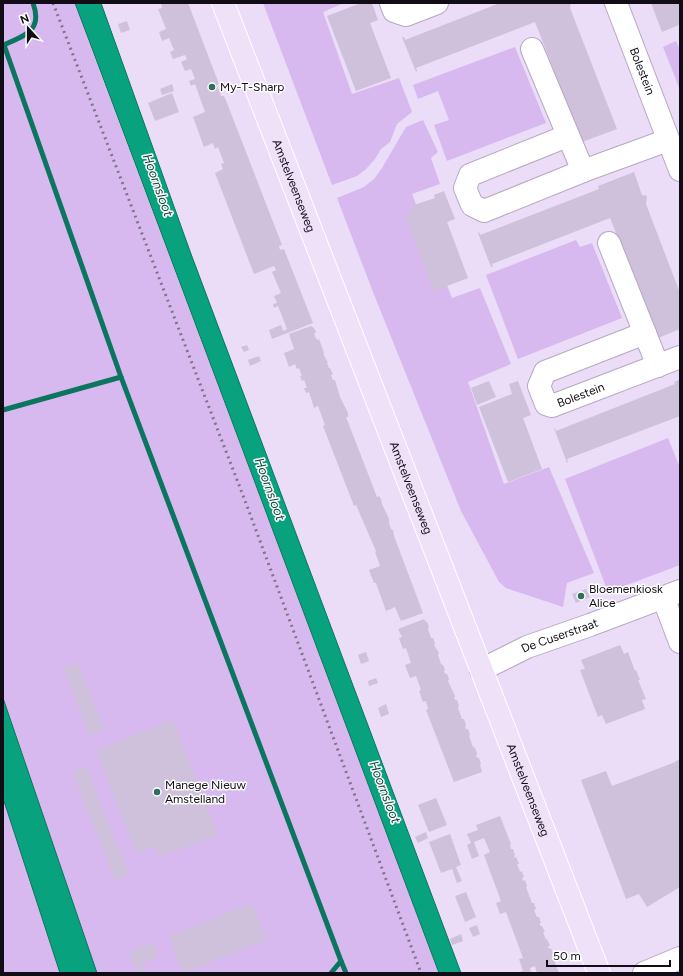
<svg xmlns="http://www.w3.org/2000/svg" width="683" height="976" viewBox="0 0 683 976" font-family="Figtree,sans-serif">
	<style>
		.green { fill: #d7b9f0 }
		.water { fill: #08a27f; stroke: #0b755f }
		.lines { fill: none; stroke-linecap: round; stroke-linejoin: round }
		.stream { stroke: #0b755f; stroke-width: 5 }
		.building { fill: #cfc0db }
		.minor-casing { stroke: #b7a8c3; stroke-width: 24 }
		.major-casing { stroke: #fff; stroke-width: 24 }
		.minor { stroke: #fff; stroke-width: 22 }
		.major { stroke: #eee1f8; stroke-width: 22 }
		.rail { stroke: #807689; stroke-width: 3; stroke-dasharray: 2 4; stroke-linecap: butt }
		.poi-dot { fill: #306e5b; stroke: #fff; stroke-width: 1.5 }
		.labels { text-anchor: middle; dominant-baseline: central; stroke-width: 3; stroke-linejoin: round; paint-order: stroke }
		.street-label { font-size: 12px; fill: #110c15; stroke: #fff }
		.poi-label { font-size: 12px; fill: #110c15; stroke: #fff; text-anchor: start }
		.water-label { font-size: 13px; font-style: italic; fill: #104637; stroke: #fff }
	</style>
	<rect width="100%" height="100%" fill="#ebdcf8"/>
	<g class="green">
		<path d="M3,3H76L88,40L439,973H3Z"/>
		<path d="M263,3H344L323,12L352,94L399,78L412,112L397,124L390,142L381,149L375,159L366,169L357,176L332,185Z"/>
		<path d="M676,41L680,50V90L663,47Z"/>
		<path d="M515,47L546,123L447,161L434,125L449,120L438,91L418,99L413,85Z"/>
		<path d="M423,120L438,152L431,158L440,184L412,194L452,298L480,288L511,364L468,382L504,484L549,467L594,573L567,583L563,607L506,588L499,582L461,511L373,292L337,198L364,187L374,179L382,168L406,127Z"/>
		<path d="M576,240L580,247L592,243L622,318L518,359L486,275Z"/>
		<path d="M668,438L680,468V565L608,592L565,479Z"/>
	</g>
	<g class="water">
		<path d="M75,3H101L191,254L461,973H439Z"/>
		<path d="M3,698L97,973H60L3,798Z"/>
	</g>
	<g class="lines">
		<g class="stream">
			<path d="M33,3C43,31 25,35 4,45L121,377L341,961L331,973"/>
			<path d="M3,410L121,377"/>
			<path d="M341,961L346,973"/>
		</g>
	</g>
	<g class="building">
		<path d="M161,3H188L219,84L217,85L221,96H224L227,103L282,245L279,246L280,250L284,249L313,323L272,339L269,330L281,325L283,331L287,329L278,306L274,308L273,304L277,303L274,296L281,293L272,272L276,270L274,266L254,274L215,173L223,169L221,164L224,163L218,147L215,149L213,143L204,147L193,117L205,112L195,84L191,86L189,81L195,79L191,69L185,71L181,62L187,59L185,55L173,59L170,52L174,50L169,38L162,41L159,32L166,29L158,9L162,8Z"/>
		<path d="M361,3H372L378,20L370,23L391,78L356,91L327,16Z"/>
		<path d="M500,3H571L570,8L617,129L582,142L535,22L416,68L417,71L416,72L402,37H404L405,40Z"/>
		<path d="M651,3H680V29L679,25L662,32Z"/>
		<path d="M127,21L130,30L121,33L118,24Z"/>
		<path d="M172,84L174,91L162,95L160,89Z"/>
		<path d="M172,93L179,112L155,121L148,103Z"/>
		<path d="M634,172L642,195L647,196L646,204L680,293V329L658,338L610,218L492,264L493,267H491L478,233L479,232L480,235L599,189L598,186Z"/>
		<path d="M444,191L455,219L447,222L468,278L434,291L405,216L409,215L408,212L412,210L411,206L435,198L434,195Z"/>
		<path d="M311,326L314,328L316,332L314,334L317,340L319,339L324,353H323L328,363H327L329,368H330L333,374L331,375L333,380H335L340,397L348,413V417H346L377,497L379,496L381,499L382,504L389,519V523L391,529L393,530L394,536L423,613L401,621L395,607L386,611L376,583H374L369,570L380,566L375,552L376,551L356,505L354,506L323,426L325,425L318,406L314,408L309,392L306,393L304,388H307L304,380L302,381L300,376H302L299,368L297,369L295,364L289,367L284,353L294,349L289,334Z"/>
		<path d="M247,345L249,350L244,352L241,347Z"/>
		<path d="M259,356L261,361L250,366L248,360Z"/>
		<path d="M680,379V416L567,459L568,462L567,463L554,428H555L556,431L675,384L674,382Z"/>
		<path d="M489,381L496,397L477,405L471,388Z"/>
		<path d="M518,381L531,415L523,418L542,469L508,482L479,407L512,394L509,384Z"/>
		<path d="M586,589L590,597L576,603L572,594Z"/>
		<path d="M424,619L425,621L427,622L429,627L428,629L431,638H433L435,644L434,645L439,653L438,655L441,664L443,665L445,670L444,671L445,674H447L449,679L448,681L455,696L454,699L457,700L459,706L458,708L462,719H464L466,725L465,726L466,729H468L470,735L469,736L473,747L475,748L477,753L476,757L479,758L481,764L480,765L482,772L454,782L426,710L428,709L426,701L423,702L419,691L421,690L416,676L410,678L405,665L411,663L406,648L403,649L399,638L402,637L398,629Z"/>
		<path d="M620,645L624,654L628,652L635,671L636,670L640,680H638L646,699L642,700L645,709L606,724L602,715L598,717L580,670L585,669L581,660Z"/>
		<path d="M366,652L369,661L361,664L358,655Z"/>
		<path d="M78,663L104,729L89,735L63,668Z"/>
		<path d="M376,678L378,683L369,686L368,681Z"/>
		<path d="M386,704L389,714L381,717L378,708Z"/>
		<path d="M173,720L218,835L160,857L155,846L136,853L96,750Z"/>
		<path d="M680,759V887L647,907L639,894L626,899L581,780L606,771L612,786L673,763Z"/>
		<path d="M86,766L129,875L115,880L72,772Z"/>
		<path d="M436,798L447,825L429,832L418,805Z"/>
		<path d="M500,816L511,844L510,845L511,849H513L515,855L514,856L515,858L516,857L519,864H517L520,872L522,871L524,877L522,878L523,881L525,880L527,886L526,887L532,903H534L536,909L534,910L537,917H539L541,923H540V925L541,926H542L545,932H543L546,940L547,939L550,946H548L549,949L551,948L553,954L552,955L559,973H537L535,966L530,968L531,973H517L523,971L519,959L523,958L506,912L500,914L496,903L501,901L484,855L490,852L484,838L474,842L479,856L472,859L467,845L471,843L467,834L478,830L476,825Z"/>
		<path d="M426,832L428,838L418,843L415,837Z"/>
		<path d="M450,834L461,865L456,867L462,881L457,883L452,869L441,873L429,842Z"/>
		<path d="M466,892L476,917L465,922L455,896Z"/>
		<path d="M252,903L266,940L183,973L169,936Z"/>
		<path d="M477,925L480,934L473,937L469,928Z"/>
		<path d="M461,934L463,941L452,945L450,939Z"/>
		<path d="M153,942L159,957L141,964L145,973H138L129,952Z"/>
	</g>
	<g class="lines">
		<g class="minor-casing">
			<g id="minor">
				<path d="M391,3L394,11L406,15L437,3"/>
				<path id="s1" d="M616,3L680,170"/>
				<path d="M532,49L583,171"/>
				<path d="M567,136L470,175L465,188L472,205L484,211L583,171L668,140"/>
				<path d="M609,243L658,366"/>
				<path id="s2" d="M645,333L545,372L539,386L546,404L552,406L680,357"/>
				<path d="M663,597L680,642"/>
				<path id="s3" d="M481,670L527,647L590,625L680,591"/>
				<path d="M644,973L680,958"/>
			</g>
		</g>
		<g class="major-casing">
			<g id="major">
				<path id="s4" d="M223,3L599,973"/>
			</g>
		</g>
		<use href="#minor" class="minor"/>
		<use href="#major" class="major"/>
		<path class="rail" d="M53,3L244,498L421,973"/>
	</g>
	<g class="poi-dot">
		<circle cx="212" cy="87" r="4"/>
		<circle cx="581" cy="596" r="4"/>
		<circle cx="157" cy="792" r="4"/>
	</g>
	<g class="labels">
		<g class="street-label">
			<text stroke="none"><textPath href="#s1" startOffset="73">Bolestein</textPath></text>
			<text stroke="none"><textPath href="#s4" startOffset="196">Amstelveenseweg</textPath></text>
			<text stroke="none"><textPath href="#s2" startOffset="179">Bolestein</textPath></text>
			<text stroke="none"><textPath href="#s4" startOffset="520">Amstelveenseweg</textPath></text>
			<text stroke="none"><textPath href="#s3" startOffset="86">De Cuserstraat</textPath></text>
			<text stroke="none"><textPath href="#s4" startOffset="844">Amstelveenseweg</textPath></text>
		</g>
		<g class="poi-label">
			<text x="220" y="87">My-T-Sharp</text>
			<text x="589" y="589">Bloemenkiosk<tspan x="589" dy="14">Alice</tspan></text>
			<text x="165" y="785">Manege Nieuw<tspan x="165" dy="14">Amstelland</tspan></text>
		</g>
		<g class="water-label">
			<text transform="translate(158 185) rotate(70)">Hoornsloot</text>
			<text transform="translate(270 489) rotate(70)">Hoornsloot</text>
			<text transform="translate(385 792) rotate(69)">Hoornsloot</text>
		</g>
	</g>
	<rect width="683" height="976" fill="none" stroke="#110c15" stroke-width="8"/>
	<g transform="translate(28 28) rotate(339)" stroke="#ffffff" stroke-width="3" paint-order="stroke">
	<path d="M0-3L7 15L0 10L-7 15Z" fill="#110c15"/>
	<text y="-6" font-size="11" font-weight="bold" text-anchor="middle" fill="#110c15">N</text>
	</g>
	<path d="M547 960v6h123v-6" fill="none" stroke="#110c15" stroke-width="2"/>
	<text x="553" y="960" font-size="12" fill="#110c15" stroke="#ffffff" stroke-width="3" paint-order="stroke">50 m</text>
</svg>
